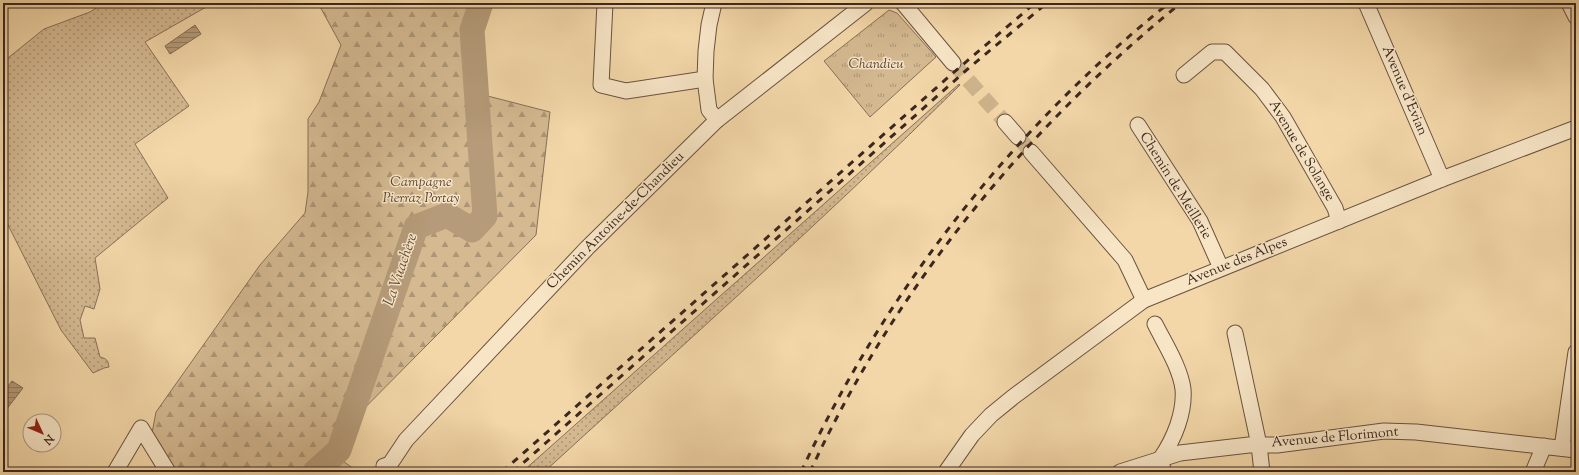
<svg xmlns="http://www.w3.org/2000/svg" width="1579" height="475" viewBox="0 0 1579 475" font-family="'Sorts Mill Goudy',serif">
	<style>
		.grass { fill: url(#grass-dots); stroke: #887058 }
		.forest { fill: url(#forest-firs); stroke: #887058 }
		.park { fill: url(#park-tufts); stroke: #887058 }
		.water { fill: url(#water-rules); stroke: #856d55 }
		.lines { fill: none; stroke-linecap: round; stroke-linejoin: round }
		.river { stroke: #b59b79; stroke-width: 25 }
		.minor-tunnel { stroke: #ceb48c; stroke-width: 15; stroke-dasharray: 15 8; stroke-linecap: butt }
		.minor-casing { stroke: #6a5340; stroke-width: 17 }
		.minor { stroke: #f7e5c6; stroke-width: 15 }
		.rail { stroke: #3c271e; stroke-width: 3; stroke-dasharray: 7 7; stroke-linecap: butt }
		.labels { text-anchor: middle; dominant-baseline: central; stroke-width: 3; stroke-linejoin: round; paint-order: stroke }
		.park-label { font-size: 14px; font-style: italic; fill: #5a4435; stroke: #f7e5c6 }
		.street-label { font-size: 14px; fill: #3c271e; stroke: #f7e5c6 }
		.water-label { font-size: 15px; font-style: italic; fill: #604a39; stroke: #f7e5c6 }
	</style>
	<defs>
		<pattern id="grass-dots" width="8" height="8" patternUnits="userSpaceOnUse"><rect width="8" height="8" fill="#d4b991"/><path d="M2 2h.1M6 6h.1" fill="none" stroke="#ad9676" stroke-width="1.8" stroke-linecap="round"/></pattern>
		<pattern id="forest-firs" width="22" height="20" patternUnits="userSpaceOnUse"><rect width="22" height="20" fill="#d4b991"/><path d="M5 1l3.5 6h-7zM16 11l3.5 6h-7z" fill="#ad9676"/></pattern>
		<pattern id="park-tufts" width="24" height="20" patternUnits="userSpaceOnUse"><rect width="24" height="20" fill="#d4b991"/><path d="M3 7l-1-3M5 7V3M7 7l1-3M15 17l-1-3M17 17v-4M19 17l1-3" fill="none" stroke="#ad9676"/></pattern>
		<pattern id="water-rules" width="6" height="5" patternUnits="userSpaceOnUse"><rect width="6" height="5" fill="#b59b79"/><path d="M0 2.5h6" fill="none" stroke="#947e63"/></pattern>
	</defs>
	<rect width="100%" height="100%" fill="#f3d7a8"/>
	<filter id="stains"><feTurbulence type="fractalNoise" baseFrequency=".005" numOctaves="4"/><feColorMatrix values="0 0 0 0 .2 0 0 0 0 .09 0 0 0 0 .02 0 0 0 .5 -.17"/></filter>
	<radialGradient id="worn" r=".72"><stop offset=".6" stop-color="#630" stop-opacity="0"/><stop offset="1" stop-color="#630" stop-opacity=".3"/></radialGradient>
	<g class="grass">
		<path d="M104,3H213L145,42L189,106L135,144L168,198L95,258L100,289L94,309L85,306L80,320L84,338H95L100,357C107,359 108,360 109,367L104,368L93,373L61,330L3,215V62L44,29L90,12Z"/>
		<path d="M959,84L960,85C826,218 684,344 544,472H522Z"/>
	</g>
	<path class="forest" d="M318,3H478L470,28L476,93L550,112L536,235L325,448L358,472H176L152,433L156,412L260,265L305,213L308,192V119L319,102L341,45Z"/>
	<path class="park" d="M889,10L897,13L936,57L870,117L824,61Z"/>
	<g class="water">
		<path d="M195,25L201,34L170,54L165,46Z"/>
		<path d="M12,381L23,388L6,410L3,407V393Z"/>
	</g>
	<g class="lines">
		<path class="river" d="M315,472L339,450L416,227L447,215L472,230L485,216L472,30L481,3"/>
		<g class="minor-tunnel">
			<path d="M953,63L1005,122"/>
			<path d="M1018,137L1031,152"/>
		</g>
		<g class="minor-casing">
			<g id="minor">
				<path d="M605,3L601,85L626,91L705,79"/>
				<path d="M714,3L709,25L706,51L705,79L709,110L717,120"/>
				<path d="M903,3L953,63"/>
				<path d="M1366,3L1442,179"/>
				<path d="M1569,3L1576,17"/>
				<path d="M1184,75L1212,52H1225L1262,89L1283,117L1335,208L1339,221"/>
				<path d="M1005,122L1018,137"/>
				<path d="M1138,125L1200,221L1221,268"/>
				<path d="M1031,152L1125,260L1144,300"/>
				<path d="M1155,324C1165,344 1180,367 1183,389C1185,413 1174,439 1161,458L1163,472"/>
				<path d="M1235,333L1259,445L1262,472"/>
				<path d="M1562,448L1576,352"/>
				<path d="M115,472L141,428L168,472"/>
				<path d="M384,472V466L390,464L406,440L587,248L717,120L866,3"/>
				<path d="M946,472L972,435L991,415L1013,397L1144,300L1442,179L1576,128"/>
				<path d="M1120,472L1180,453L1249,445H1277L1384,431L1416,432L1576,450"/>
				<path d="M1533,472L1544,446"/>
			</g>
		</g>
		<use href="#minor" class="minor"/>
		<g class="rail">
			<path d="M502,472L953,73L1035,3"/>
			<path d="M513,472L970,67L1047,3"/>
			<path d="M801,472C886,290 1012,129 1169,3"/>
			<path d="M810,472C895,288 1024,130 1181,3"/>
		</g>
	</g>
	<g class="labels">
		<g class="park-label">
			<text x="876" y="65">Chandieu</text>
			<text x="421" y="183">Campagne<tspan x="421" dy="16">Pierraz Portay</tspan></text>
		</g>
		<g class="street-label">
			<text transform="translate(1404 91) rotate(67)">Avenue d'Evian</text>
			<text transform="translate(1301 151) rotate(59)">Avenue de Solange</text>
			<text transform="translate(1175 186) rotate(58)">Chemin de Meillerie</text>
			<text transform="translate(616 221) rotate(-45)">Chemin Antoine-de-Chandieu</text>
			<text transform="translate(1237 262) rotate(-22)">Avenue des Alpes</text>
			<text transform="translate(1335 438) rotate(-5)">Avenue de Florimont</text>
		</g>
		<g class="water-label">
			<text transform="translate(401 270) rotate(-71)">La Vuachère</text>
		</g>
	</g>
	<rect width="1579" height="475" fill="none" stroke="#f3d7a8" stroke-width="16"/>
	<rect x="4" y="4" width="1571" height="467" fill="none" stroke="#3c271e" stroke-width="2"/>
	<rect x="8" y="8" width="1563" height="459" fill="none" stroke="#3c271e"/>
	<g transform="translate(42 433) rotate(134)"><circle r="19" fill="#f7e5c6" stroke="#ac9983"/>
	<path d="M0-3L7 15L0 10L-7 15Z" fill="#8f2418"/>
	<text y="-6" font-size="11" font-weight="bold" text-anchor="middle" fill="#3c271e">N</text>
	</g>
	<rect width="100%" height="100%" filter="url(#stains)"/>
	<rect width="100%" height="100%" fill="url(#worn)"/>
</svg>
